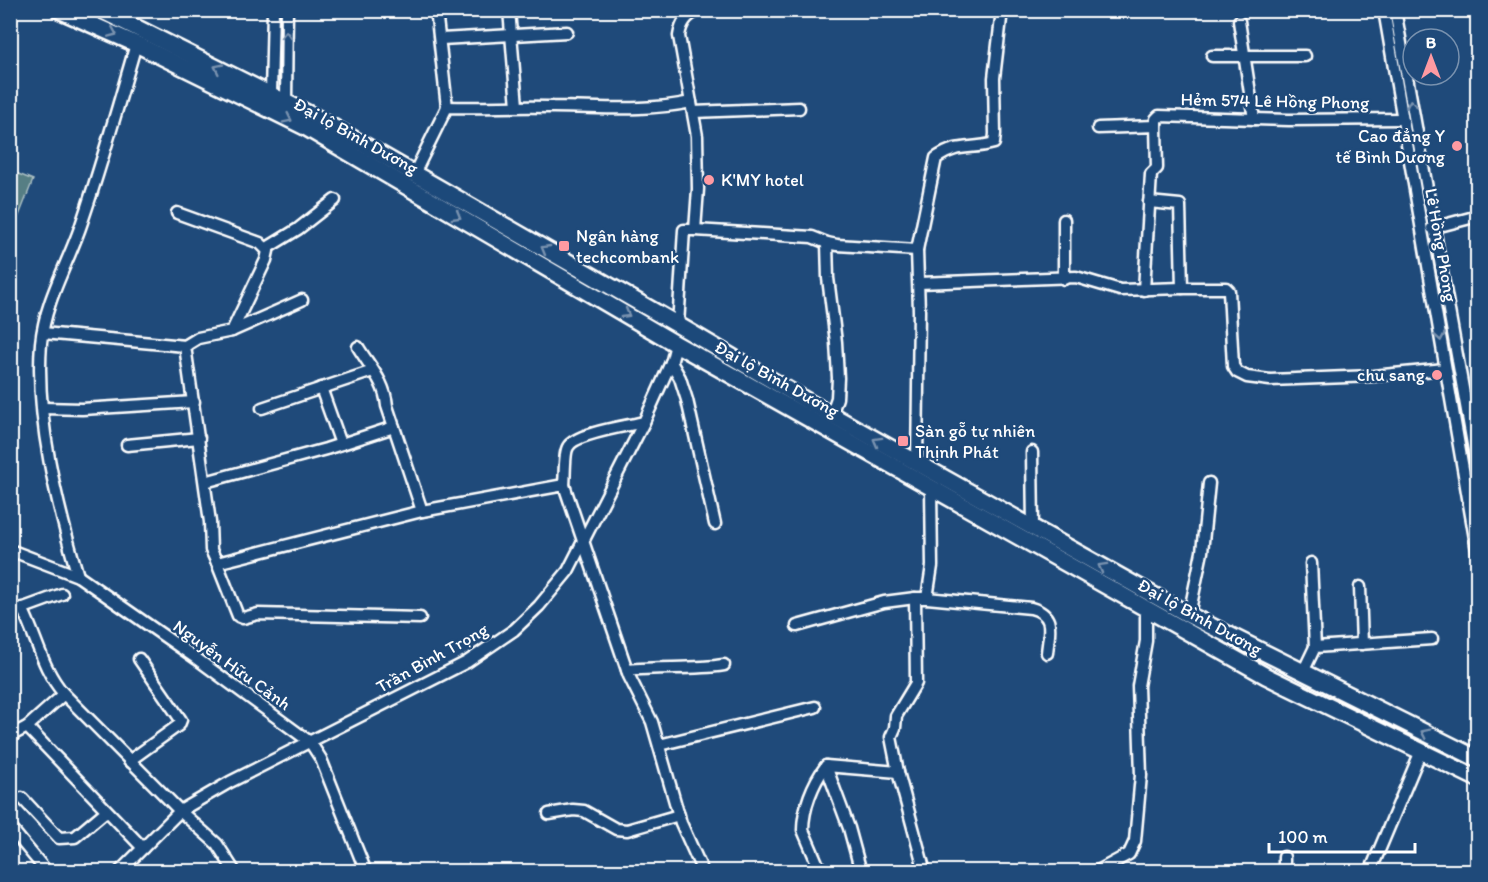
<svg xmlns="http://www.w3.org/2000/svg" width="1488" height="882" viewBox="0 0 1488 882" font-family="Itim,sans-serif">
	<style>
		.green { fill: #567e84; stroke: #aabec2; stroke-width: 1.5 }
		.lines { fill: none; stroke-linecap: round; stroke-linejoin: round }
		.minor-casing { stroke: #fff; stroke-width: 15 }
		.highway-casing { stroke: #fff; stroke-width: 20 }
		.minor { stroke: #1f4a7a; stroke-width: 10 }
		.highway { stroke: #1f4a7a; stroke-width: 15 }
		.oneway { stroke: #7992af }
		.poi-dot { fill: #ff9aa2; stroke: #1f4a7a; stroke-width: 2 }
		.labels { text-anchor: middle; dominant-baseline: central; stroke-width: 5; stroke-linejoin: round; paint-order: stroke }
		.street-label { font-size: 18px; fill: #fff; stroke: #1f4a7a }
		.poi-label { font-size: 18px; fill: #fff; stroke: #1f4a7a; text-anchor: start }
	</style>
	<rect width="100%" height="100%" fill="#1f4a7a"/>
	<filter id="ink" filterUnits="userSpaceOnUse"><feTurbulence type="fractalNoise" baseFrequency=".0167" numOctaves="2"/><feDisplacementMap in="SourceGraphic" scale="12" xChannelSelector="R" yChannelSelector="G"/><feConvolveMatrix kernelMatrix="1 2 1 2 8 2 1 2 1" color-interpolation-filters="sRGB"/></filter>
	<g filter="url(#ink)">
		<path class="green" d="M11,171L33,180L11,236Z"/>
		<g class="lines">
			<g class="minor-casing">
				<g id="minor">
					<path d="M436,10L447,107"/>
					<path d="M509,10L517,106"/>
					<path d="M1384,10L1478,556"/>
					<path d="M1395,10L1478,472"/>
					<path d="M1239,21L1254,119"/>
					<path d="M441,39L567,32"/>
					<path d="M1212,56H1305"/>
					<path d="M271,94L273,10"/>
					<path d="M286,102L287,10"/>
					<path d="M693,112L799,108"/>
					<path d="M1156,126V119L1159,116L1289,120L1402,119"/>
					<path d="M1098,128L1156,126L1157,168L1151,174L1144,290"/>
					<path d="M414,174L447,107C483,108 518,106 553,107C600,107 644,112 691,102"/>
					<path d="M1149,202L1180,205L1182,288H1226L1229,291L1233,366L1237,372L1247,377L1270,380L1373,376L1445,369"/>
					<path d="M177,213L260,243L268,251L266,260L232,331"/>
					<path d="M1064,220V279"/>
					<path d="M1432,228L1478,216"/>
					<path d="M695,230L812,237L827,243"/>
					<path d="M267,248L298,229L335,200"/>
					<path d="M919,283L1076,277L1120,290L1182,288"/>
					<path d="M678,325L684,230H695L698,189L697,136L679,36C681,23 686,16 699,10"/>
					<path d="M43,333L185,346L198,338L232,331L302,300"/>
					<path d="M185,346L210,522L211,550L217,563L422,511L564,485L629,676L652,722L681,823L703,872"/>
					<path d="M358,347C370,367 385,382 387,406L422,511"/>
					<path d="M671,362L680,378L687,400L715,524"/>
					<path d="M321,388L341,444"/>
					<path d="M43,408L82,409L194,402"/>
					<path d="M262,408L373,371"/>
					<path d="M831,415L837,398L838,378L836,342L828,278L827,243L837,245L917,250"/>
					<path d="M127,445L199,438"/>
					<path d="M1032,452L1033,528"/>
					<path d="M917,463L919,311L917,250L936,158C958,143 970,150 994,143L995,134L994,78L1002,10"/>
					<path d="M205,482L326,449L394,427"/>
					<path d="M564,485C565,476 564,453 568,447C575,433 628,426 644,422"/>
					<path d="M10,550L78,576L197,659L310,742L321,759L366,872"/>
					<path d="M217,563L238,616L243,618L258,614L420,618"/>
					<path d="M1311,563L1315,647"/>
					<path d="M78,576C57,505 35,417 41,343C45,300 69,262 82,222C102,163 119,103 136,44"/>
					<path d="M1360,587L1362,644"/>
					<path d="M927,598L1031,608C1056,615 1049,631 1047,653"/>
					<path d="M22,608C37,638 42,669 64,694"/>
					<path d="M10,613L62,594"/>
					<path d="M1189,615L1202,552L1209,483"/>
					<path d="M797,626L884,602L915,598"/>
					<path d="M627,670C660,666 692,670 724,665"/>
					<path d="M1303,672L1315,647L1432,639"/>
					<path d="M27,727L143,848"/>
					<path d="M10,736L27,727L64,694L180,811L217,844L235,872"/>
					<path d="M659,745L815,707"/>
					<path d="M129,761L179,725L181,720L139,659"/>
					<path d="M22,798L59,838L75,837L106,811"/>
					<path d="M549,814L573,810L584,811L616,829L627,830L679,815"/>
					<path d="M10,827L47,872"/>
					<path d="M119,872L180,811L230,782L467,662L514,630L539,606L568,571L644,422L672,360L676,344"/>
					<path d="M821,872L803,830C803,808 813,783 826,766"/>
					<path d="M861,872L849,828L826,766L898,772"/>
					<path d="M925,872L898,772L891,737L895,728L896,716L916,683L915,598H927L932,566L931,488"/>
					<path d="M1096,872L1129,854L1135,841L1141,775L1138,686L1146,641V609"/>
					<path d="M1284,872V857"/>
					<path d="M1370,872L1421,751"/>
				</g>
			</g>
			<g class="highway-casing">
				<g id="highway">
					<path d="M59,10L136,44L305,127L676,344L1266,676L1478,779"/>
					<path d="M101,10L317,118L678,325L812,404L1189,615L1478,759"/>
				</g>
			</g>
			<use href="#minor" class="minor"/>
			<use href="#highway" class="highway"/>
		</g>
		<defs><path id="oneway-chevron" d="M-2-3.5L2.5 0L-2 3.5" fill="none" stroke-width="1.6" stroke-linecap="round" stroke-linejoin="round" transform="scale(1.5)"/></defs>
		<g class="oneway">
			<use href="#oneway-chevron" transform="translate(113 33) rotate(23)"/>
			<use href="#oneway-chevron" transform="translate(286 35) rotate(-89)"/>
			<use href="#oneway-chevron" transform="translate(218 68) rotate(-154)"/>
			<use href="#oneway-chevron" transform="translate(1411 104) rotate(-100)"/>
			<use href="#oneway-chevron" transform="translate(288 119) rotate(26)"/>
			<use href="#oneway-chevron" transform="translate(457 216) rotate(30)"/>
			<use href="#oneway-chevron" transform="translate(545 249) rotate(-150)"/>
			<use href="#oneway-chevron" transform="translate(626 314) rotate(30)"/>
			<use href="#oneway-chevron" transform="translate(1440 337) rotate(80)"/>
			<use href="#oneway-chevron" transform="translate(877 441) rotate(-151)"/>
			<use href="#oneway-chevron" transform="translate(1102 567) rotate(-151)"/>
			<use href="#oneway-chevron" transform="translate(1425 733) rotate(-154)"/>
		</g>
	</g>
	<g class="poi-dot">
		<circle cx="1457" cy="146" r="6"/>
		<circle cx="709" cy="180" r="6"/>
		<rect x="558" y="240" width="12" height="12" rx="3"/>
		<circle cx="1437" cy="375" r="6"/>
		<rect x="897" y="435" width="12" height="12" rx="3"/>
	</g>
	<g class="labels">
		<g class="street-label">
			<text transform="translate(1275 101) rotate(1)">Hẻm 574 Lê Hồng Phong</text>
			<text transform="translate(356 136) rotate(29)">Đại lộ Bình Dương</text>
			<text transform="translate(1441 245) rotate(80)">Lê Hồng Phong</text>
			<text transform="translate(777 379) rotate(29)">Đại lộ Bình Dương</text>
			<text transform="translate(1200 617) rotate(29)">Đại lộ Bình Dương</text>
			<text transform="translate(432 658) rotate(-29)">Trần Bình Trọng</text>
			<text transform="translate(232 665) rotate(36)">Nguyễn Hữu Cảnh</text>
		</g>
		<g class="poi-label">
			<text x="1445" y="136" text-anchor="end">Cao đẳng Y<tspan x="1445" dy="21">tế Bình Dương</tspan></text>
			<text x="721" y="180">K'MY hotel</text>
			<text x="576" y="236">Ngân hàng<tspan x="576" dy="21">techcombank</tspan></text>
			<text x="1425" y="375" text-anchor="end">chu sang</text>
			<text x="915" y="431">Sàn gỗ tự nhiên<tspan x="915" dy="21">Thịnh Phát</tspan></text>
		</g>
	</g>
	<rect width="1488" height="882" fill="none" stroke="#1f4a7a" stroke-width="36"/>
	<rect x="18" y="18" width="1452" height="846" fill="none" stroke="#fff" stroke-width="2" filter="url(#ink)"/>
	<g transform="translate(1431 57)"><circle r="28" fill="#1f4a7a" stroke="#7992af" stroke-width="1.5"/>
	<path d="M0-4.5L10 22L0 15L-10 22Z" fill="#ff9aa2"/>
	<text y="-9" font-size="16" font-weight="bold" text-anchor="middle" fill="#ffffff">B</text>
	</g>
	<path d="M1269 843v9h146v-9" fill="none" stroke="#ffffff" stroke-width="3"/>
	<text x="1278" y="843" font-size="18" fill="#ffffff" stroke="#1f4a7a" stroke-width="4.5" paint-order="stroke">100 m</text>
</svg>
